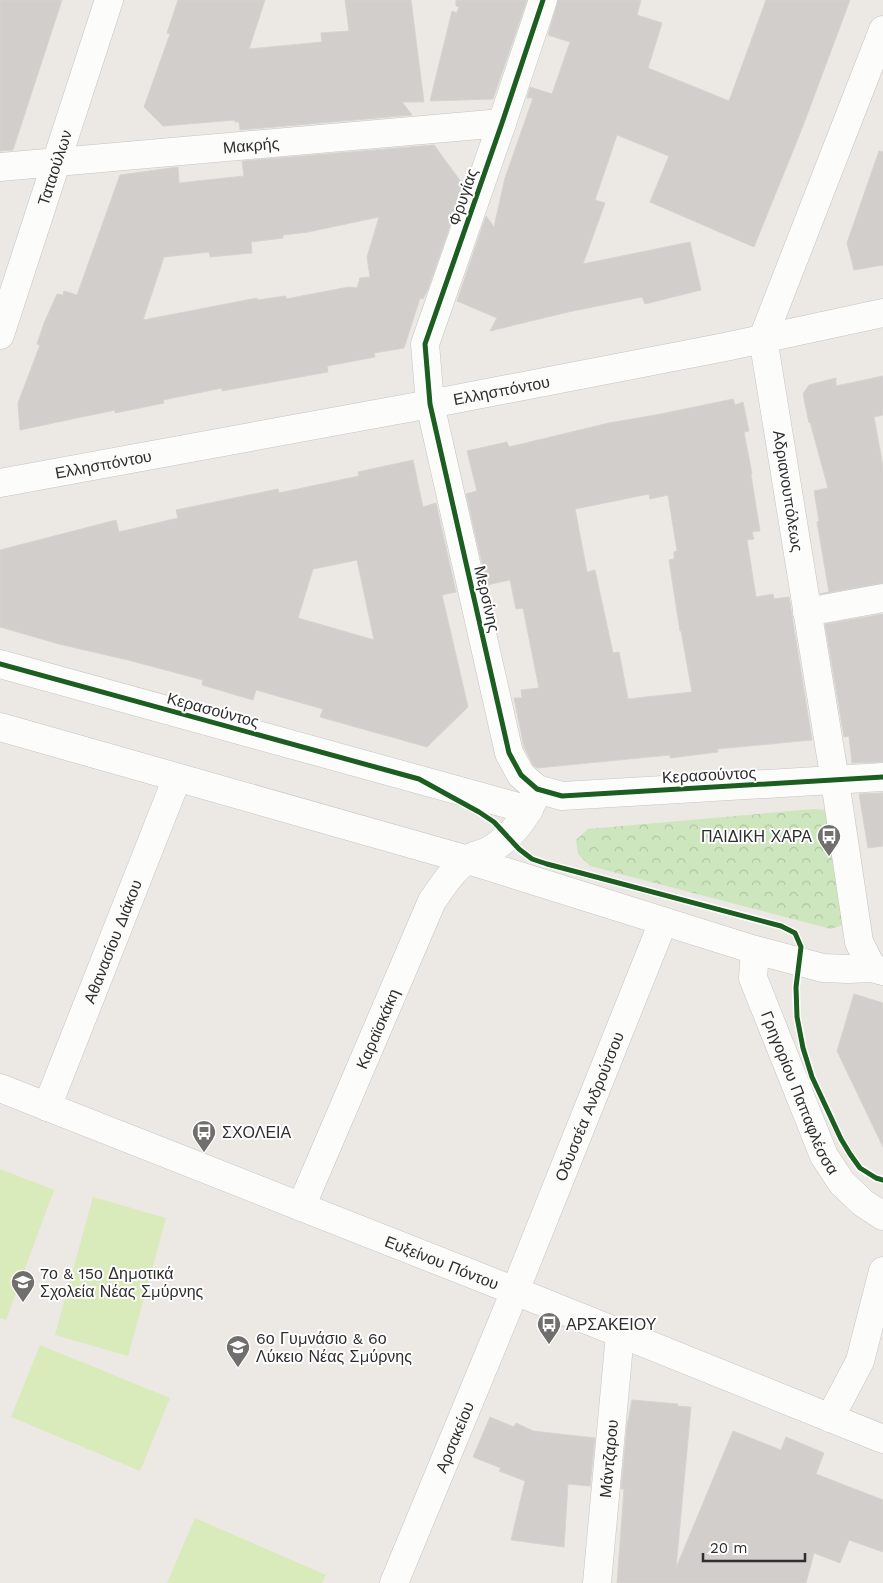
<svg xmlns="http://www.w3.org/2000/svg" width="883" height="1583" viewBox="0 0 883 1583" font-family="'Work Sans',sans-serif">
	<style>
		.forest { fill: url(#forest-crowns) }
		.pitch { fill: #d9eabb }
		.building { fill: #d1cecb; stroke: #d7d4d0; fill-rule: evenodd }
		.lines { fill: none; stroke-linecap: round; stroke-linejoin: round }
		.street-casing { stroke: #c5c4c5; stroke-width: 29 }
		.secondary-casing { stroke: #c5c4c5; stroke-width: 29 }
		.street { stroke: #fcfcfb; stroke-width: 28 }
		.secondary { stroke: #fcfcfb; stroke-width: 28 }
		.cycleway-casing { stroke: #fff; stroke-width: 8 }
		.cycleway { stroke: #1b5e20; stroke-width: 5 }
		.labels { text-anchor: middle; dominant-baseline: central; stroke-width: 4; stroke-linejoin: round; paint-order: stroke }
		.street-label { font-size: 16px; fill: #2e2e2e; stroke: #fff }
		.poi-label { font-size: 16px; fill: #2e2e2e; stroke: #fff; text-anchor: start }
	</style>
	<defs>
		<pattern id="forest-crowns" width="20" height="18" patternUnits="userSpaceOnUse" patternTransform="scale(1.25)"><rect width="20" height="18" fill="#cee6be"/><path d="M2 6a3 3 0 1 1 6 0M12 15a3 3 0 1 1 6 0" fill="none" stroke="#b1c6a4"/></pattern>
	</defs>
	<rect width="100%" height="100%" fill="#ece8e4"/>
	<path class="forest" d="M814,809L825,810L829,818L843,925L831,929L590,866L578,854L576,840L588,829Z"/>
	<g class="pitch">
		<path d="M0,1169L54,1190L6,1320L0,1318Z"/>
		<path d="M93,1197L166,1218L128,1356L55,1335Z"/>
		<path d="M40,1345L170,1398L140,1471L11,1417Z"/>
		<path d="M195,1518L326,1575L322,1583H167Z"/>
	</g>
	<g class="building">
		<path d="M0,0H62L13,150L0,151Z"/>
		<path d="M178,0H265L249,49L322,42L321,33L349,31L345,0H411L424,102H402L412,115L240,130L239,122H235V120L163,126L144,107L170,34L167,33Z"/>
		<path d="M456,0H527L493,99L430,101L452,11L457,13L459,7L456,6Z"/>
		<path d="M558,0H641L637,15L662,23L648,68L729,101L766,0H850L803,126L754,247L650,202L669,156L617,135L595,200L605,203L583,264L690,242L701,290L645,304L642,297L568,312L490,331L497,318L457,301L486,216L494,227L505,178L533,98H527L530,87L552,94L570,42L548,35Z"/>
		<path d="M434,145L464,186L428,289L423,299L420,298L404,348L374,353L375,357L327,366L328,372L222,391V388L163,400L164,403L115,413V410L20,430L18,403L40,345L37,344L44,323L57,294L63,295L64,291L77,295L120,175L178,167L179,183L244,176L242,161ZM379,217L367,257L370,277L360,278L357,288L349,287L286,299V296L257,300V298L143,320L164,257L209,252L210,257L252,253L251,242L283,238V235L308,232Z"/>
		<path d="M879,151L883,152V265L854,270L847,243Z"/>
		<path d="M883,376V415L874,417L883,466V583L820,594L829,592L817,522L819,521L814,491L828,488L810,422L809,423L803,394L809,385L836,378V386Z"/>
		<path d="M733,399L735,405L743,402L749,431L744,432L752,474L751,475L760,531L752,532L754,539L747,540L756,597L773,594L774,599L789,597L812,740L717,749L718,752L670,758V755L537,768L533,765L524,747L514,698H522L521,690L539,688L523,608L516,609L510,580L487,585L466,494L477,491L467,451L507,442L509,447L609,423L661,414ZM649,494L650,499L668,495L677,551L674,552V559L669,560L680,631H681L692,692L628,699L619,652L613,653L595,570L587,572L575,509Z"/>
		<path d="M413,460L423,507L436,503L456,592L442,595L468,707L427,747L320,717L323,709L256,690L253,700L202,685L203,680L128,660L59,644L0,627V550L116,520L119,532L178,518L176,510L278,489L279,493L359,476L358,472ZM357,560L374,640L298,618L313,569Z"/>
		<path d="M883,614V762L852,763L849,736L844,737L825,624Z"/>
		<path d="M883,793V846L868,848L859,794Z"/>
		<path d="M854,994L883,1003V1147L837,1051Z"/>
		<path d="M632,1400L678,1404L677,1406L691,1407L676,1568L733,1431L781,1450L786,1437L824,1453L816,1474L883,1500V1552L849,1540L840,1563L814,1553L806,1583H617L624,1489H621L627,1426Z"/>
		<path d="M490,1417L514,1427L516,1423L533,1431L595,1438L590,1486L568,1484L564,1547L511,1540L525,1481L499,1471L501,1468L473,1457Z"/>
	</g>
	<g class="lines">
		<g class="street-casing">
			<g id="street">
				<path d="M543,0L502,123L425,344L430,404L509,753L521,775L537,789L562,796L883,777"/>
				<path id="s1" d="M0,167L502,123"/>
				<path id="s2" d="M0,335L109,0"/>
				<path id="s3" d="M0,483L430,404L725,347L883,313"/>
				<path d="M807,612L883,598"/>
				<path d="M0,664L529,810"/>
				<path d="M0,727L468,860L755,950L823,968L848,969L872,968L883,971"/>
				<path id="s4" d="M755,950L753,978L824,1156L842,1183L863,1203L883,1216"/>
				<path d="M872,968L859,942L835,781L763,338L883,30"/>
				<path id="s5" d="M47,1107L177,778"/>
				<path id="s6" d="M301,1207L432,901C442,887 453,869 468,859C474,855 483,854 490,850C512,837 526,818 536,794"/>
				<path d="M830,1418L860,1361L883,1271"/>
				<path id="s7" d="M394,1583L515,1291L663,922"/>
				<path id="s8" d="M597,1583L620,1334"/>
			</g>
		</g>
		<g class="secondary-casing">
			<g id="secondary">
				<path id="s9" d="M0,1088L515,1291L883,1439"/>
			</g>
		</g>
		<use href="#street" class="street"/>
		<use href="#secondary" class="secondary"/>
		<g class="cycleway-casing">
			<g id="cycleway">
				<path d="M543,0L502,123L425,344L430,404L509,753L521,775L537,789L562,796L883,777"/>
				<path d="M0,664L419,779L479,812L494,822L519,849L532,859L547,864L781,926L795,933L801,947L796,987L797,1017L803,1048L812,1077L841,1139L850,1154L860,1168L876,1178L883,1180"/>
			</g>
		</g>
		<use href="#cycleway" class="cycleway"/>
	</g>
	<defs>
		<g id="bus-pin" transform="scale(1.25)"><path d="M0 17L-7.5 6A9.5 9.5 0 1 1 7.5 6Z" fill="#706f6e" stroke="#fff"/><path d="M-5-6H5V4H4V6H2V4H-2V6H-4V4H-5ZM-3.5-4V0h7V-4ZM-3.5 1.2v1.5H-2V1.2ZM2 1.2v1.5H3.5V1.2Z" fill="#fff"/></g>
		<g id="school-pin" transform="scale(1.25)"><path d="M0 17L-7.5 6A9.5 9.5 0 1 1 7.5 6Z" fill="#706f6e" stroke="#fff"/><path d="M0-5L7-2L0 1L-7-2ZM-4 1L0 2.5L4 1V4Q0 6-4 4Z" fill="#fff"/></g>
	</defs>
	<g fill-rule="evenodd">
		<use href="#bus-pin" x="829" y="836"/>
		<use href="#bus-pin" x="204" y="1132"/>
		<use href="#school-pin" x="23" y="1282"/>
		<use href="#bus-pin" x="549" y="1324"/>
		<use href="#school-pin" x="238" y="1347"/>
	</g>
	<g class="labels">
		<g class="street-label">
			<text stroke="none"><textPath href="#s1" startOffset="252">Μακρής</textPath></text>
			<text stroke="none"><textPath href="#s2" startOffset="176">Ταταούλων</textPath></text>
			<text transform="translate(463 197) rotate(-71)">Φρυγίας</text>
			<text stroke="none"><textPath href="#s3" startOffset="510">Ελλησπόντου</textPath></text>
			<text stroke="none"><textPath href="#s3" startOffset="105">Ελλησπόντου</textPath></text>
			<text transform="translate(788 491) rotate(81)">Αδριανουπόλεως</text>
			<text transform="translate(487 599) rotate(77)">Μερσίνης</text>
			<text transform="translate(213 710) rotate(15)">Κερασούντος</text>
			<text transform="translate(709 775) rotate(-3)">Κερασούντος</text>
			<text stroke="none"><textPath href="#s5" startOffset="178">Αθανασίου Διάκου</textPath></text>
			<text stroke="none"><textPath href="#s6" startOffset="194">Καραϊσκάκη</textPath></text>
			<text stroke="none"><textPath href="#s4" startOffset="152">Γρηγορίου Παπαφλέσσα</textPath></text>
			<text stroke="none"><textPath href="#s7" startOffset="515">Οδυσσέα Ανδρούτσου</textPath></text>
			<text stroke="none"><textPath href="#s9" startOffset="475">Ευξείνου Πόντου</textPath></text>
			<text stroke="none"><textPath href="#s7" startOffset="158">Αρσακείου</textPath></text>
			<text stroke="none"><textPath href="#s8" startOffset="125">Μάντζαρου</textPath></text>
		</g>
		<g class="poi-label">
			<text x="812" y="836" text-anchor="end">ΠΑΙΔΙΚΗ ΧΑΡΑ</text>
			<text x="222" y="1132">ΣΧΟΛΕΙΑ</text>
			<text x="40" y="1273">7ο &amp; 15ο Δημοτικά<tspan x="40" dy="18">Σχολεία Νέας Σμύρνης</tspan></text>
			<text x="566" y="1324">ΑΡΣΑΚΕΙΟΥ</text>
			<text x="256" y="1338">6ο Γυμνάσιο &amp; 6ο<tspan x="256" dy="18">Λύκειο Νέας Σμύρνης</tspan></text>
		</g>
	</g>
	<path d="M703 1553v8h102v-8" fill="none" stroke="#2e2e2e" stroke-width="2.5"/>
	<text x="710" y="1553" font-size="15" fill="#2e2e2e" stroke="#ffffff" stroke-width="4" paint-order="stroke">20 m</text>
</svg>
